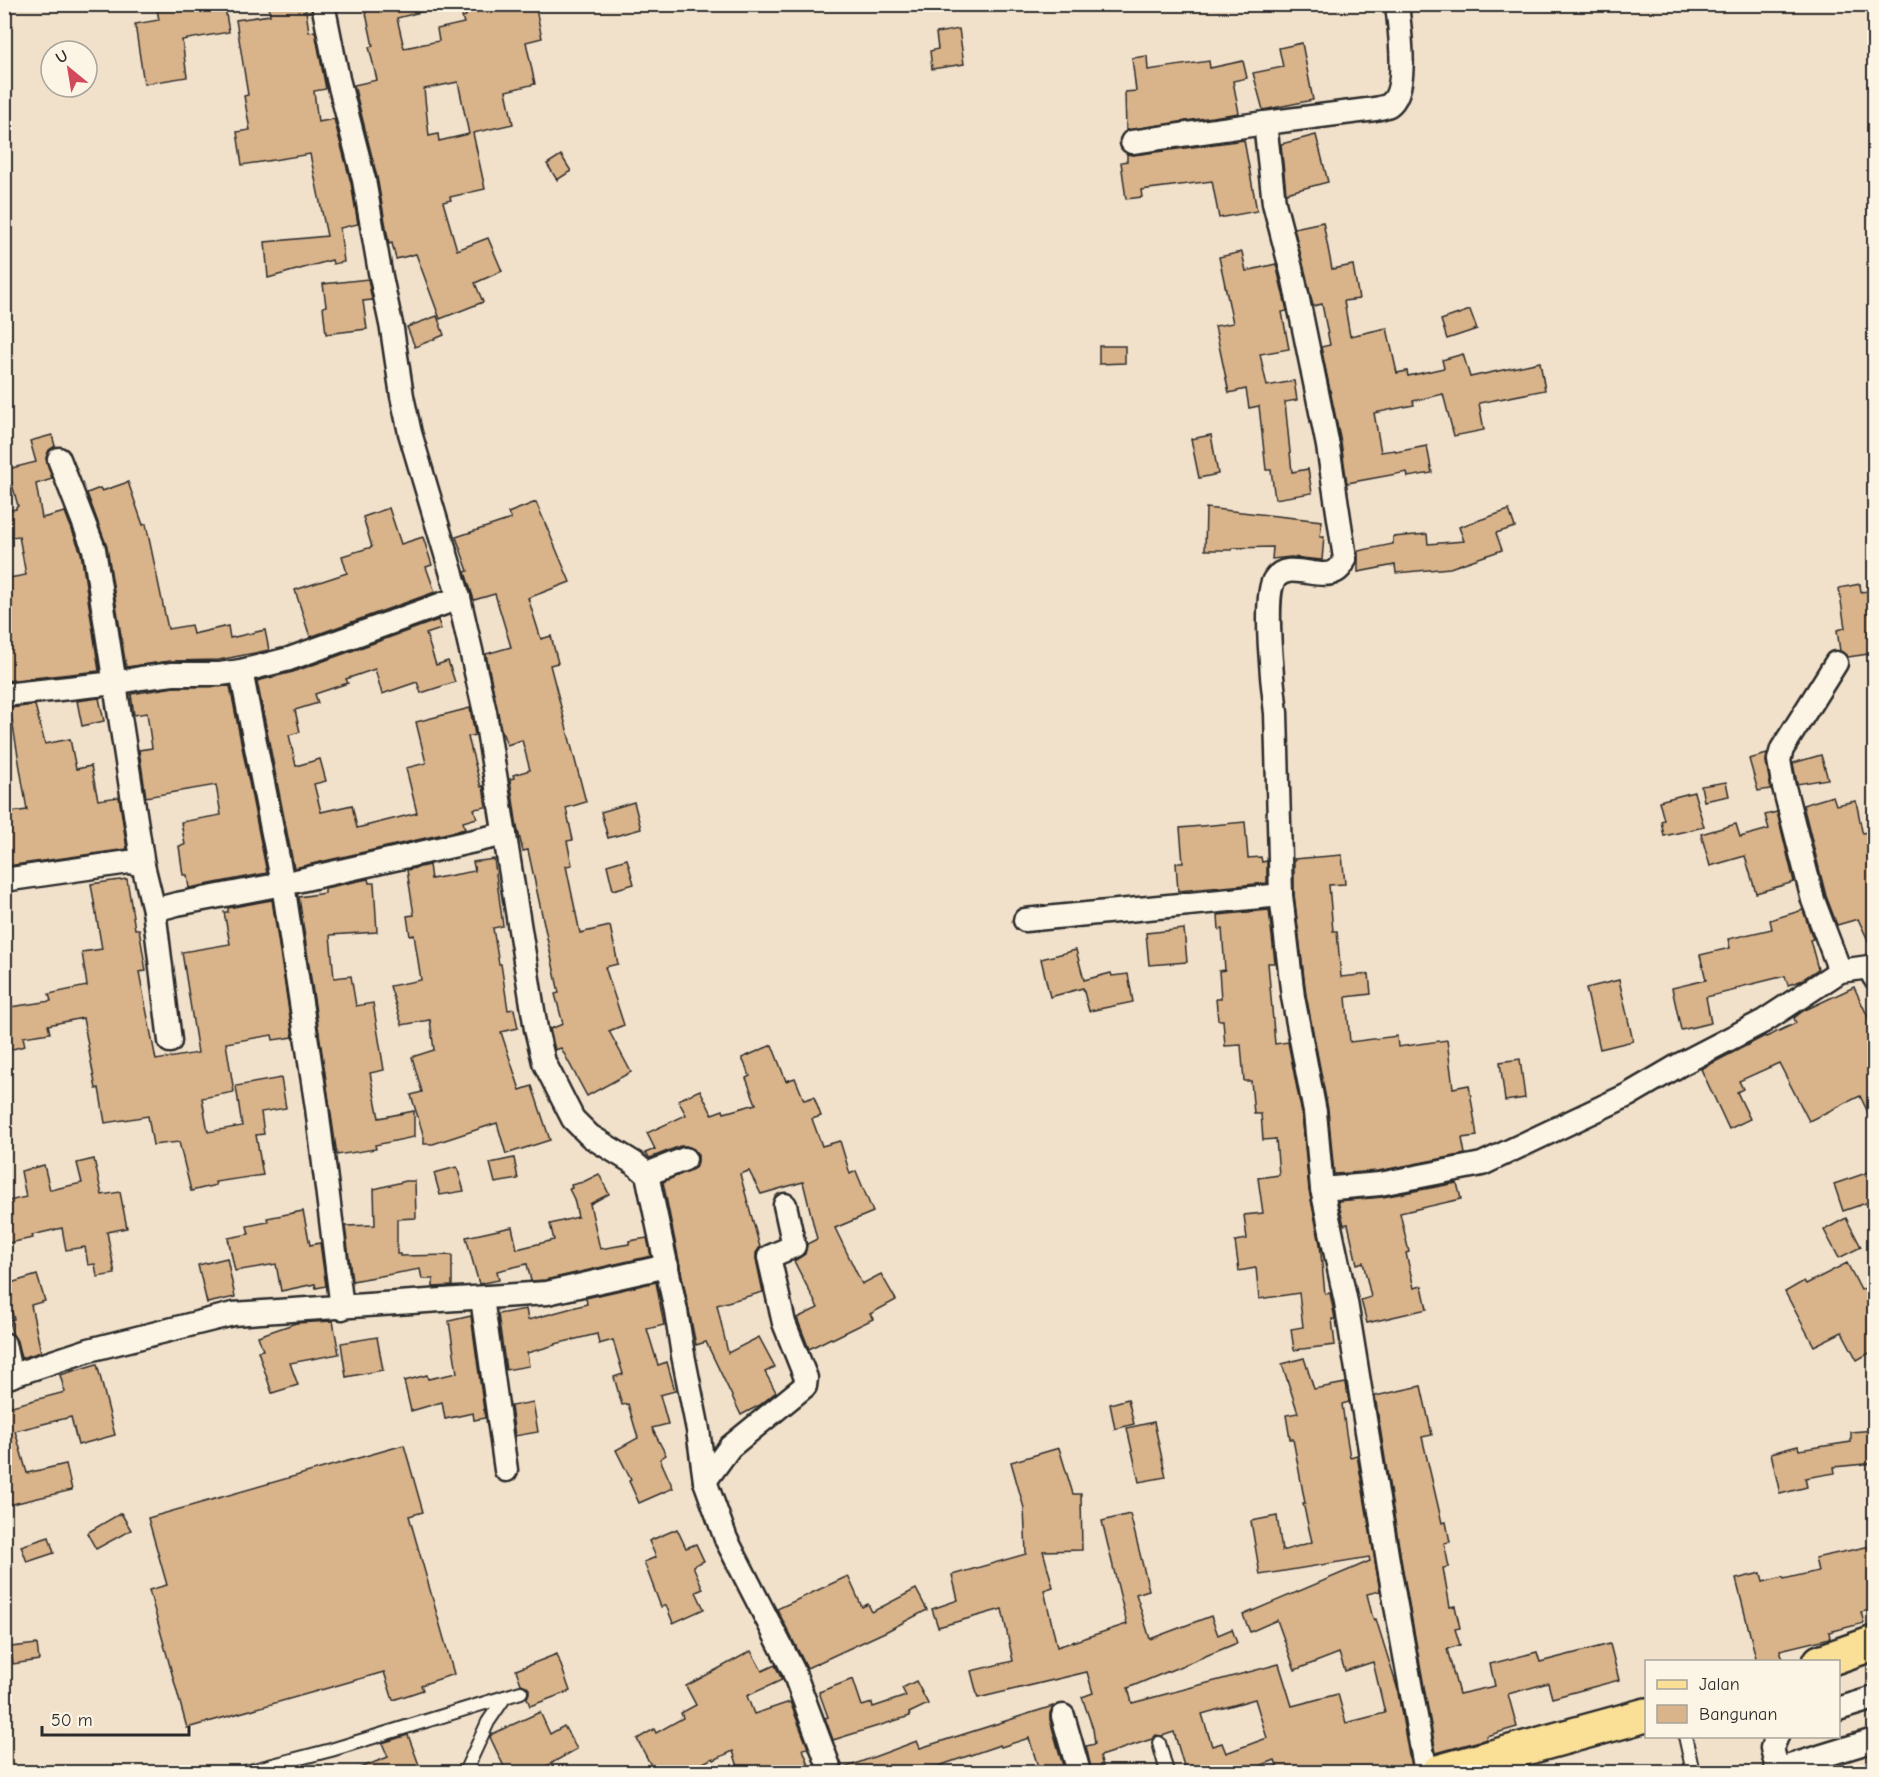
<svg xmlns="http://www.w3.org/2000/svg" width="1879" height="1777" viewBox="0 0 1879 1777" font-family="'Comic Neue',sans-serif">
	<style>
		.building { fill: #d9b38a; stroke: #2b2b2b; stroke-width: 1.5; fill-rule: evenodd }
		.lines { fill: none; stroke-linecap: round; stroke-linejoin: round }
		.service-casing { stroke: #2b2b2b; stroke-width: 16 }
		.minor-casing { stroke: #2b2b2b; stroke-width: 27 }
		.primary-casing { stroke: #2b2b2b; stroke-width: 38 }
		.service { stroke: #fcf5e5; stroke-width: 12 }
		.minor { stroke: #fcf5e5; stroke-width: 22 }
		.primary { stroke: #fadf96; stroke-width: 33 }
	</style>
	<rect width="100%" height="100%" fill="#f2e1ca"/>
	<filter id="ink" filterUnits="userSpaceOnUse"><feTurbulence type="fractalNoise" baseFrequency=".0167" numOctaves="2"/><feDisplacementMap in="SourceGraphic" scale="12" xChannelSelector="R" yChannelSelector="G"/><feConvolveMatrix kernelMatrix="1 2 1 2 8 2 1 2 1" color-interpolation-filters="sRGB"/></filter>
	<g filter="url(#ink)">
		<g class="building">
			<path d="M156,4H221L222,9L225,8L229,32L182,40L187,77L144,84L135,24L159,20Z"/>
			<path d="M269,4H305L309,32L315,31L326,89L314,91L318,122L334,119L351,183L358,224L340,228L344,262L333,264L332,260L268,278L265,242L327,236L310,154L242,165L237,132L250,130L244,96L248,95L236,20L270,15Z"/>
			<path d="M364,4H425V11L397,18L404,48L439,41L437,29L464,23L462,17L466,16L463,4H535L542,38L526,42L535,84L506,91L513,124L473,133L485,189L450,197L451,200L443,202L457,250L488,238L502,271L475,283L483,302L440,319L416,254L396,259L392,243L389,244L377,177L354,85L377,80L369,47L373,46ZM458,82L469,134L439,141L438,134L429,136L424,89Z"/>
			<path d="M959,29L964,64L932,69L930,51L938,49L936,33Z"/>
			<path d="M1302,43L1313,100L1263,110L1253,73L1283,67L1279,48Z"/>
			<path d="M1147,56L1148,70L1209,61L1210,68L1243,61L1247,78L1233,81L1239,113L1126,130L1125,92L1136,91L1132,58Z"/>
			<path d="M1316,135L1328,182L1286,193L1281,144Z"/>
			<path d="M1244,140L1257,211L1219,218L1212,181L1141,190L1142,197L1126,199L1121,162L1127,161V154L1134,155Z"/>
			<path d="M561,155L571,171L557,180L547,164Z"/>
			<path d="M1323,222L1332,269L1353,265L1359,299L1344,301L1350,336L1387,328L1397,373L1407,371L1408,376L1444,368L1442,360L1463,354L1470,377L1540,362L1545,390L1479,403L1484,430L1454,436L1443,394L1413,401L1414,405L1374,413L1381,452L1395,450L1396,452L1427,446L1432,473L1408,477L1407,472L1347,483L1341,443L1321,347L1330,345L1322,304L1313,306L1294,228Z"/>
			<path d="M1242,252L1246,271L1276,264L1287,311L1282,312L1289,349L1260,354L1267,386L1294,381L1297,400L1285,402L1292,472L1308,469L1312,493L1275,499L1271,470H1266L1259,406L1249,408L1246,389L1229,393L1215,326L1233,323L1219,257Z"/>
			<path d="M368,279L372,300L363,301L367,329L326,334L323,307L326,306L323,284Z"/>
			<path d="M1470,310L1477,329L1447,339L1441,320Z"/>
			<path d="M437,316L444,335L415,347L407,327Z"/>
			<path d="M1099,346H1125V363L1099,364Z"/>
			<path d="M52,435L55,446L49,450L46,458L52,479L36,484L42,518L65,512L81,553L99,671L5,681L4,634L10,633L4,604V579L26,575L19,536L4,538V511L16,509V507L18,506L8,469L36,462L30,441Z"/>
			<path d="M1211,435L1218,474L1199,478L1191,439Z"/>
			<path d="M128,482L143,525L146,524L168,629L191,625L193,634L228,626L230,638L265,630L269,650L219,660L171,661L126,667L107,547L87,493L100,488L102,491Z"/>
			<path d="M536,502L570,582L528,598L541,639L551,636L558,663L550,665L586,802L566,808L573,840L567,841L572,865L566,866L580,933L610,926L618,964L605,967L624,1025L609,1031L631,1072L587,1096L561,1048L555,1050L550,1029L563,1024L555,994L559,993L528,850L523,851L517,827L510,779L514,778L513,775L530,770L522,740L507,745L501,729L486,654L511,647L495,594L474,600L465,572L468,571L456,537L511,519L508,513Z"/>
			<path d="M389,508L401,544L423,537L432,565L426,567L435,592L310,637L295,590L347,573L342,556L372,547L363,517Z"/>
			<path d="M1206,508L1322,521L1320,537H1324L1322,560L1291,557L1272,559L1273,547L1232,548V550H1205Z"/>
			<path d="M1509,510L1515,527L1496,533L1502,550L1450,568L1396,573L1395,565L1358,572V551L1393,544V537L1427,534L1428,544L1464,541L1459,527Z"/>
			<path d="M1860,584L1861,592L1875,590V653L1848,657L1840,651L1837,630L1845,628L1839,588Z"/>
			<path d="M438,620L441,629L426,634L436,665L448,661L455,682L421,693L417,682L382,694L375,669L346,679L348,683L315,694L318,703L295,710L300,732L289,735L296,766L320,759L326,781L314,784L321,812L352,805L357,828L417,813L406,768L426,763L416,722L470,708L475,735L468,737L481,787L483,786L486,807L474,809L477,818L463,822L465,829L294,868L257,681L293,672Z"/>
			<path d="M230,686L267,873L189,888L187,875H183L179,846L185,845L181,822L221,815L216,785L146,797L139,750L152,748L147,713L134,715L131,694L174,687Z"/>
			<path d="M99,698L104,721L82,726L77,701Z"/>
			<path d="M35,705L45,744L70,739L76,769L91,766L98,800L119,797L127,849L7,866L4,855V813L27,810L10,708Z"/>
			<path d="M1767,754L1766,762L1771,789L1758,791L1749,759Z"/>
			<path d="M1821,755L1828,779L1797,784L1793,763Z"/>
			<path d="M1726,782L1729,796L1704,801L1701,786Z"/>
			<path d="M1694,792L1704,827L1664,836L1661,821L1664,820L1659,801Z"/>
			<path d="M1833,796L1836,805L1856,801L1862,831L1863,833L1875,830V955L1858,919L1837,925L1826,896L1803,805Z"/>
			<path d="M634,802L641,829L608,838L601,812Z"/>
			<path d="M1777,812L1794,882L1756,893L1745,856L1710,866L1701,834L1736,824L1740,837L1769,829L1765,815Z"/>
			<path d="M1245,822L1248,858L1261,857L1262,862L1267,861V883L1178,891L1176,863H1183L1180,828Z"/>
			<path d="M1342,855L1345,884L1329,885L1333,931H1337L1341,977L1369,974L1371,994L1346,997L1350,1042L1397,1036L1398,1047L1447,1040L1453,1088L1469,1085L1477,1136L1462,1138L1465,1154L1378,1171L1334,1174L1328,1109L1306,995L1294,894V859Z"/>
			<path d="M494,859L503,926L493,928L499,964H501L508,1010L514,1009L518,1028L501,1032L520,1090L532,1086L550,1140L506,1154L497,1123L433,1144H424V1137L411,1095L422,1092L412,1057L434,1050L430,1020L402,1025L390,986L421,980L414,935L410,936L407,916L414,915L407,870L429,865L431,879L475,871L473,862Z"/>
			<path d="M627,859L634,884L613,890L607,865Z"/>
			<path d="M127,879L135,929H139L146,971L139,972L156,1060L198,1053L182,952L230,944L224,912H228V908L272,900L293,1037L273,1040L272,1035L226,1043L234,1092L202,1098L208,1132L242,1126L236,1086L281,1078L286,1108L261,1112L264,1134L256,1135L263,1175L215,1182L216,1185L191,1191L179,1142L153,1145L148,1116L105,1123L99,1088L96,1089L83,1018L48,1025L50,1033L23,1037L25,1046L4,1051V1008L51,1001L49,994L87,986L82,952L102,949L91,884Z"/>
			<path d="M368,879L369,883H374L377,932L330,935L334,978L351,976L356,1006L373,1003L384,1070L370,1073L379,1118L414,1111V1137L375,1145L376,1149L337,1155L299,897L325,893V888Z"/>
			<path d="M1269,910L1275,963H1268L1275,1044L1288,1042L1302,1114L1309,1190L1320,1244L1325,1294L1330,1293L1335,1319H1332L1335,1345L1294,1350L1291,1329L1303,1327L1299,1293L1259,1299L1256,1268L1239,1271L1235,1241L1247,1239L1244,1215L1263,1213L1258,1178L1279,1175L1276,1139L1263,1140L1261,1114H1254L1251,1081H1244L1241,1045L1225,1046L1223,1020H1218L1216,999H1221L1219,971L1225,970L1222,929L1219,930L1218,915Z"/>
			<path d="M1803,910L1813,939L1810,940L1818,969L1800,981L1788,985L1785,976L1736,988V990L1706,997L1711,1023L1681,1030L1672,988L1706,980L1700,955L1730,948L1728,939L1772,929L1770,920Z"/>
			<path d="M1184,929L1187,962L1149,965L1146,933Z"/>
			<path d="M1076,950L1084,980L1111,973L1112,976L1128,974L1133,1002L1089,1011L1083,988L1050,997L1041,959Z"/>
			<path d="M1619,980L1633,1041L1600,1049L1586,988Z"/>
			<path d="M1854,987L1875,1032V1127L1860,1096L1809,1121L1779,1063L1739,1081L1743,1089L1737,1092L1750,1119L1729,1129L1701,1069L1765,1036L1766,1037L1796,1023L1794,1018L1803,1011Z"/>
			<path d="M772,1045L786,1081L795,1078L804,1100L814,1097L821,1116L812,1119L822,1146L840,1141L850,1174L856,1171L873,1212L835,1228L862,1284L881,1274L896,1300L870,1314L873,1319L832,1339L831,1338L809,1349L797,1318L818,1308L794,1261L805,1254L807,1244L817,1239L803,1182L761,1194L749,1171L740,1174L760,1247L756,1253V1259L763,1292L717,1305L728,1353L759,1337L775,1367L765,1372L776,1392L760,1405L741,1415L706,1342L696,1345L663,1182L695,1168L698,1162V1155L694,1149L686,1146H680L650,1158L645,1153L655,1149L647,1133L686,1115L678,1100L700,1090L712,1114L723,1110L724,1113L756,1104L746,1078L750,1076L742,1058Z"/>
			<path d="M1520,1059L1525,1098L1505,1101L1500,1062Z"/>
			<path d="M514,1158L518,1179L495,1183L490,1163Z"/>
			<path d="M94,1159L102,1195L120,1192L127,1228L107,1232L115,1274L97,1277L95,1264L88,1265L85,1247L66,1250L62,1228L32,1235L33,1238L4,1244V1202L26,1197L21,1171L44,1165L50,1190L82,1183L77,1163Z"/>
			<path d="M457,1167L464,1191L440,1195L434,1173Z"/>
			<path d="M1875,1170V1200L1843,1211L1834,1184Z"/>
			<path d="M599,1174L609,1194L590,1204L600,1249L629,1244V1241L647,1238L651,1256L545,1280L531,1281L527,1264L497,1271L499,1280L479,1284L466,1237L512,1227L517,1249L554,1240L550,1224L578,1217L574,1199L569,1189L572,1188L571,1185L583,1182Z"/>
			<path d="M406,1181H415L416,1218L397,1219V1254H400V1256L452,1255V1286L433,1287V1279H422L420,1269L352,1281L345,1226L375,1225L374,1189Z"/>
			<path d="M1457,1183L1461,1199L1400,1213L1409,1252L1406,1253L1414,1288L1422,1286L1427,1309L1367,1323L1361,1300L1371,1297L1363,1262L1357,1264L1348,1224L1344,1225L1338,1201L1383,1197Z"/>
			<path d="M303,1211L310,1245L320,1243L326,1286L316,1288L315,1284L281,1291L276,1264L235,1271L228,1238L249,1234L247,1226L268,1222L267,1218Z"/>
			<path d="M1846,1218L1861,1247L1839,1258L1824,1230Z"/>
			<path d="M227,1258L235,1297L207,1303L198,1265Z"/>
			<path d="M1847,1263L1861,1290L1875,1283V1350L1857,1360L1842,1332L1814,1346L1785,1292L1804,1281L1806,1284Z"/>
			<path d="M37,1275L45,1301L31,1305L41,1352L21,1358L17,1341L12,1333L9,1320L14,1319L4,1285Z"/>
			<path d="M656,1282L664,1325L647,1329L658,1365L667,1362L675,1391L660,1395L668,1424L652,1428L666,1455L660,1459L673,1488L639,1503L629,1481L631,1480L616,1450L638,1438L628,1404L622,1405L614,1377L623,1374L613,1340L599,1344L597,1334L555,1344V1345L527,1353L529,1366L506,1370L498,1314L526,1309L528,1320L587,1304L586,1298Z"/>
			<path d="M471,1316L485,1418L474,1420L473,1413L445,1419L442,1402L411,1411L404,1381L427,1375L428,1379L457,1373L449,1321Z"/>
			<path d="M333,1321L339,1354L290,1363L298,1385L272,1393L258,1351L263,1350L258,1336L296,1323Z"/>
			<path d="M377,1337L383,1370L346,1377L341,1343Z"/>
			<path d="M1304,1358L1314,1389L1346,1383L1349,1402L1342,1404L1346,1433L1350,1457L1357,1455L1380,1591L1367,1594L1372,1615L1374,1620L1376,1619L1397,1687L1412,1773H1280L1275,1760L1241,1773H1186L1174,1732L1162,1736L1156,1735L1152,1739L1100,1756L1105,1773H1092L1086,1746L1095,1744L1093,1729L1082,1697L1093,1693L1087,1672L978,1698L971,1671L1013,1661L1002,1609L938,1627L932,1609L958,1600L952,1575L1026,1554L1024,1508L1011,1462L1059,1448L1073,1494H1081L1082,1550L1043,1551L1053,1587L1044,1590L1057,1647L1127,1624L1102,1521L1130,1514L1149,1590L1136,1594L1150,1639L1211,1616L1218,1635L1232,1629L1237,1643L1128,1688L1132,1703L1279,1664L1292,1706L1338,1694L1346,1723L1385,1713L1373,1662L1345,1671L1339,1653L1295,1670L1277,1620L1250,1632L1243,1615L1370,1561L1369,1557L1260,1575L1251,1521L1277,1516L1282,1551L1312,1542L1303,1503H1305L1293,1439H1290L1286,1415L1298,1413L1282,1364ZM1255,1699L1267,1738L1226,1753L1222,1743L1212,1746L1202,1714Z"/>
			<path d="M97,1364L115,1435L78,1445L71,1417L15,1431L27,1473L66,1464L72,1490L4,1506V1408L65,1392L60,1375Z"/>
			<path d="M1421,1386L1432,1435L1422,1437L1442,1523L1446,1522L1450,1542L1444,1543L1449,1567L1443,1568L1450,1607L1455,1606L1460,1628L1455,1629L1460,1645L1447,1649L1459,1694L1495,1686L1490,1664L1537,1652L1540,1662L1610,1644L1619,1680L1552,1698L1548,1683L1508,1694L1517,1727L1486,1736L1487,1739L1436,1753L1402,1565L1375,1396Z"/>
			<path d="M1128,1399L1134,1424L1115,1429L1110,1404Z"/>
			<path d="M533,1402L538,1432L515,1436L511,1406Z"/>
			<path d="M1154,1422L1166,1477L1139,1482L1127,1428Z"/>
			<path d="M1875,1430V1463L1834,1467L1835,1473L1805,1478L1807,1487L1780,1494L1771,1453L1798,1446L1799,1450L1851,1442V1432Z"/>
			<path d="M404,1445L423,1512L409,1516L454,1674L421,1685L423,1690L393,1700L384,1672L187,1728L149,1590L167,1585L148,1518Z"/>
			<path d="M121,1513L131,1530L96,1549L87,1533Z"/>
			<path d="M677,1529L686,1548L696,1544L704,1561L693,1566L703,1589L696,1592L704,1609L673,1623L666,1605L661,1607L644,1562L656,1557L649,1541Z"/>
			<path d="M49,1537L54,1553L27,1562L21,1546Z"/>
			<path d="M1875,1545V1609L1861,1612L1864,1623L1829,1632L1830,1638L1780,1650L1783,1659L1774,1662H1757L1736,1579L1761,1573L1763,1582L1783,1577L1784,1579L1818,1571L1815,1558Z"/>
			<path d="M848,1576L862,1607L868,1604L872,1612L916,1589L927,1610L887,1631L807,1668L777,1609Z"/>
			<path d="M37,1644L39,1660L13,1664L11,1647Z"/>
			<path d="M751,1651L762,1671L775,1665L782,1680L747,1696L754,1714L790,1702L808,1748L803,1749L810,1768L798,1773H740L733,1751L714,1760L713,1758L683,1773H655L637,1739L654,1729L656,1733L683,1718L681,1713L696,1705L686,1686Z"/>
			<path d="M557,1654L570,1691L530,1706L527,1698L529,1693V1689L526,1686L521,1684L516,1670Z"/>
			<path d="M853,1679L862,1706L872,1703L873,1707L906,1696L902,1688L916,1681L928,1704L909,1713L910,1716L833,1740L825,1718L828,1717L819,1692Z"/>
			<path d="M1053,1706L1050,1713V1720L1065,1773H1040L1029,1738L1001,1747L1000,1745L918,1773H844V1768L917,1741L920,1748Z"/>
			<path d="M540,1712L550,1734L564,1726L577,1749L534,1773H507L490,1737L492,1734Z"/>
			<path d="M408,1735L422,1773H352V1771L388,1757L382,1743Z"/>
		</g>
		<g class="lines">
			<g class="service-casing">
				<g id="service">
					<path d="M1685,1736L1693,1772"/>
					<path d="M1159,1743L1167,1772"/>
					<path d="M246,1772L331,1750L521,1692"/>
					<path d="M465,1772L488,1722L505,1697"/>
				</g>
			</g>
			<g class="minor-casing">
				<g id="minor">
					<path d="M323,4L338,79L364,180L380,272L392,329L402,396L410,433L459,598L485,712L536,1029L544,1062L573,1119L590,1136L634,1163L647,1174L676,1311L683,1355L698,1430L705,1481L726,1539L793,1670L831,1772"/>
					<path d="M1397,4C1399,26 1410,91 1389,105C1386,107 1379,108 1375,109L1265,123L1274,203L1294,280L1328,446L1345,558C1334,594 1290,554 1274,580C1263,597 1273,690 1276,713L1281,895L1293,997L1315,1112L1322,1189L1346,1302L1389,1567L1426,1772"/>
					<path d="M1132,142L1265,123"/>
					<path d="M59,459L94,549L143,865"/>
					<path d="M1836,663L1782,749L1779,760L1783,783L1813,900L1840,971"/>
					<path d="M241,671L283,884L317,1108L342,1308"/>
					<path d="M4,695L115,683L141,678L173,674H220L241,671L289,659L459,598"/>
					<path d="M4,880L129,862L143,865L154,910L177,904L283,884L505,834"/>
					<path d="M154,910L170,1041"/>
					<path d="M1025,920L1281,895"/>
					<path d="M647,1174L685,1159"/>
					<path d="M1322,1189L1380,1184L1482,1164L1628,1095L1681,1064L1764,1021L1840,971L1869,967L1874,977"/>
					<path d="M482,1298L506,1470"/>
					<path d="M4,1344L11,1376"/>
					<path d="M4,1378L89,1350L233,1314L547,1293L667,1266"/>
					<path d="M705,1481L730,1447L805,1386L806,1378L784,1323L769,1257L794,1246L785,1205"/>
					<path d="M1838,1709L1874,1698"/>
					<path d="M1063,1716L1079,1772"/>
					<path d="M1777,1736L1772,1748L1778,1772"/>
					<path d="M1777,1770L1874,1740"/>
				</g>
			</g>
			<g class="primary-casing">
				<g id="primary">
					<path d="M1820,1662L1874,1643"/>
					<path d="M1438,1772L1646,1715"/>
				</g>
			</g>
			<use href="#service" class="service"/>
			<use href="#minor" class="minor"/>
			<use href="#primary" class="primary"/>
		</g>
	</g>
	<rect width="1879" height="1777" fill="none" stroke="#fcf5e5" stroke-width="24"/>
	<rect x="12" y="12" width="1855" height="1753" fill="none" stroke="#2b2b2b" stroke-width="2" filter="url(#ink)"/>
	<rect x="1645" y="1660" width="195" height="78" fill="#fcf5e5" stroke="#a8a49b" stroke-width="1.5"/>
	<rect x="1657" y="1680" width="30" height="9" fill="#fadf96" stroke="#a8a49b" stroke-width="1.5"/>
	<text x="1699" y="1690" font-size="18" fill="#2b2b2b">Jalan</text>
	<rect x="1657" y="1705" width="30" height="18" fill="#d9b38a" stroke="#a8a49b" stroke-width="1.5"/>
	<text x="1699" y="1720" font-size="18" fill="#2b2b2b">Bangunan</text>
	<g transform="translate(69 69) rotate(330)"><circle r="28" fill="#fcf5e5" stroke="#a8a49b" stroke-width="1.5"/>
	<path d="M0-4.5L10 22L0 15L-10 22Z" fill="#d1495b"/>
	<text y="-9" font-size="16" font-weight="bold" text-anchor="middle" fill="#2b2b2b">U</text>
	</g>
	<path d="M42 1726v9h147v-9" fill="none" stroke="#2b2b2b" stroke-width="3"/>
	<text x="51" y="1726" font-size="18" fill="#2b2b2b" stroke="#fcf5e5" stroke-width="4.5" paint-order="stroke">50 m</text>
</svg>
